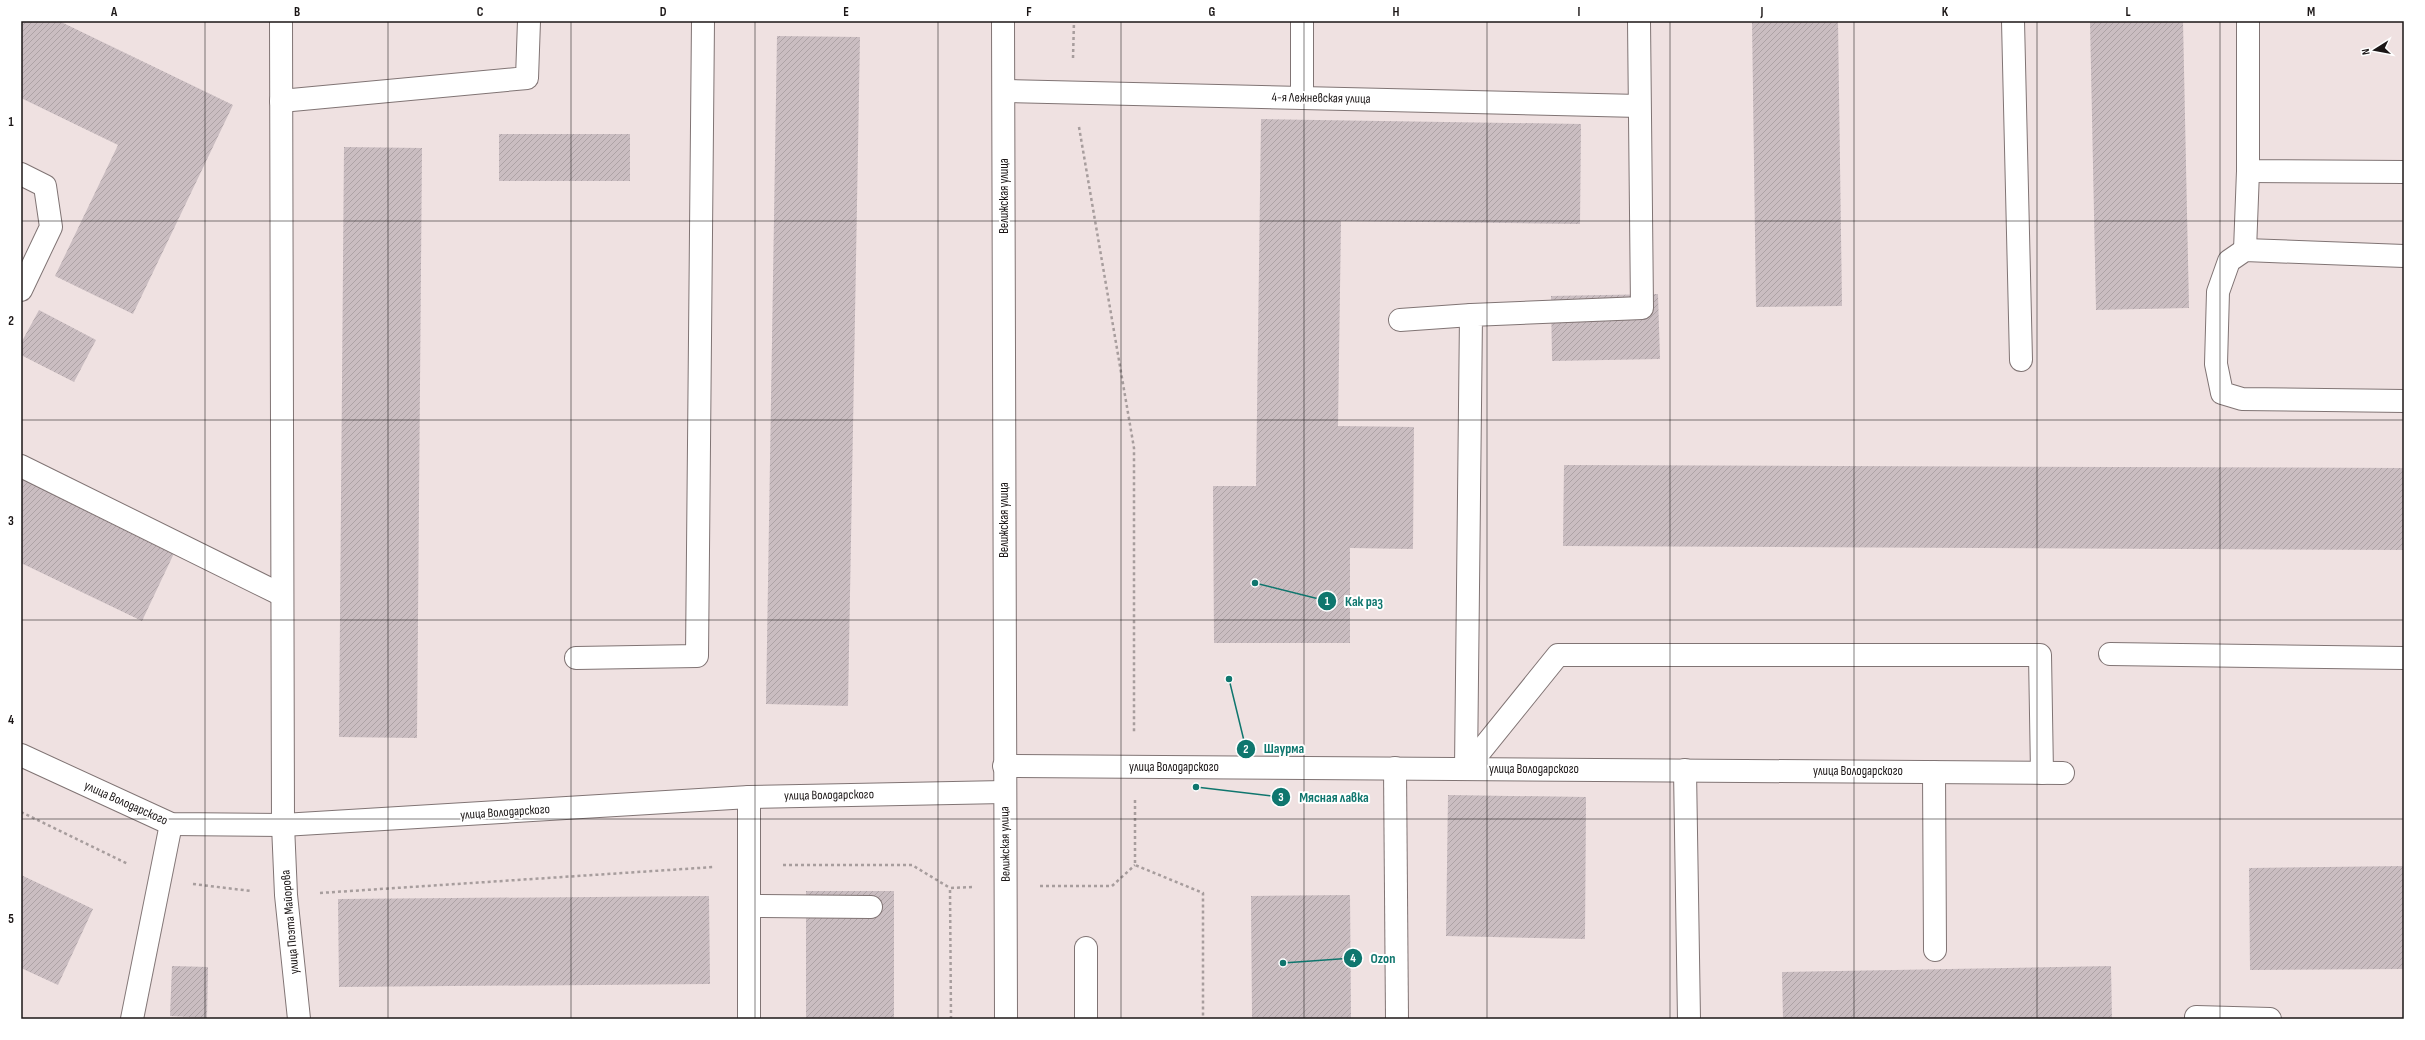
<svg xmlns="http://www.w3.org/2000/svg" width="2425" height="1040" viewBox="0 0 2425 1040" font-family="'Sofia Sans Condensed',sans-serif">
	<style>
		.building { fill: url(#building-hatch) }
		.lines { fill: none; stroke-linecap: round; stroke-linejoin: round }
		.minor-casing { stroke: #807474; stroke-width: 24 }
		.major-casing { stroke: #807474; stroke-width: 24 }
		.path { stroke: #a79d9d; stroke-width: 2.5; stroke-dasharray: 3 3; stroke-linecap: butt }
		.minor { stroke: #fff; stroke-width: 22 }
		.major { stroke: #fff; stroke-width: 22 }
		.grid { fill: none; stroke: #1b1616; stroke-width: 1; stroke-opacity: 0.55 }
		.labels { text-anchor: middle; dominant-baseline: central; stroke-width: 4; stroke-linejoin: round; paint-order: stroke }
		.street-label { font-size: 13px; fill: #1b1616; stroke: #fff }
		.leader { fill: none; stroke: #0f766e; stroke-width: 1.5 }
		.callout-dot { fill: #0f766e; stroke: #fff; stroke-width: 1.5 }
		.mark-label { font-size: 12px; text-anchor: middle; font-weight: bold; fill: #fff }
		.callout-label { font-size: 14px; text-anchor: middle; font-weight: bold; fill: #0f766e; stroke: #fff; stroke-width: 4; stroke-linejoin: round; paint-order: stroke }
		.neatline { fill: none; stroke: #1b1616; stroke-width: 1.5 }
		.grid-label { font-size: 13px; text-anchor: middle; font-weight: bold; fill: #1b1616 }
	</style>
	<defs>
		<pattern id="building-hatch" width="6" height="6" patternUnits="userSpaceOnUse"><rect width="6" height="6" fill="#cabdc1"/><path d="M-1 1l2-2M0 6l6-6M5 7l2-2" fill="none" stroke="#ada2a5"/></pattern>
	</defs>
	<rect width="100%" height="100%" fill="#efe1e1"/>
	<g class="building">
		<path d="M21,21H59L233,105L133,314L55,276L118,145L21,98Z"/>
		<path d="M1752,21H1838L1842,306L1756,307Z"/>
		<path d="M2090,21H2183L2189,308L2096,310Z"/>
		<path d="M777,36L860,37L848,706L766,704Z"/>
		<path d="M1261,119L1581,124L1580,224L1341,221L1338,426L1414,427L1413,549L1350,548V643H1214L1213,486H1256Z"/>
		<rect x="499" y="134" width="131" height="47"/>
		<path d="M344,147L422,148L417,738L339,737Z"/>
		<path d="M1658,294L1660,359L1552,361L1551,296Z"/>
		<path d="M39,310L96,340L74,382L21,355V343Z"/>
		<path d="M1564,465L2404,468V550L1563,546Z"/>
		<path d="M21,473L177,547L142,621L21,563Z"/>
		<path d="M1448,795L1586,797L1585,939L1446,936Z"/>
		<path d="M2404,866V969L2250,970L2249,868Z"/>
		<path d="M21,875L93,909L58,985L21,968Z"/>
		<rect x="806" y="891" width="88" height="128"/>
		<path d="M1350,895L1351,1019H1252L1251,896Z"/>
		<path d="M709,896L710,984L339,987L338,899Z"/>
		<path d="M172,966L208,967L207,1018L170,1016Z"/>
		<path d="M2111,966L2112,1019H1783L1782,972Z"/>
	</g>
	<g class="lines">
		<g class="minor-casing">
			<g id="minor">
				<path d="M281,21L283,825L286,895L299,1019"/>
				<path d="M2013,21L2021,360"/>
				<path d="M2248,21V171L2404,172"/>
				<path d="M1004,91L1639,106"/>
				<path d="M1302,97V21"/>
				<path d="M281,101L527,78L529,21"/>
				<path d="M21,174L45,186L51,227L21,290"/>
				<path d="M2245,250L2248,171"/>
				<path d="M2404,256L2245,250L2229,261L2218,292L2216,364L2222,393L2242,399L2404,401"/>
				<path d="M1400,320L1471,315"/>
				<path d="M21,466L282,595"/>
				<path d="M2110,654L2404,658"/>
				<path d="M576,658L697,656L703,21"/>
				<path d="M21,755L171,824L283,825L749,797L1004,792"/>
				<path d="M1004,766L2063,773"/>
				<path d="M1395,768L1397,1019"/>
				<path d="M1466,769L1471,315L1642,308L1639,21"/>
				<path d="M1466,769L1558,655H2040L2042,773"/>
				<path d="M1685,770L1689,1019"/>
				<path d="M1934,772L1935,950"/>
				<path d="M749,797V1019"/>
				<path d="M749,906L871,907"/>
				<path d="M1086,948V1019"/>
				<path d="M132,1019L171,824"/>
				<path d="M2196,1019V1017L2270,1019"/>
			</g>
		</g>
		<g class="major-casing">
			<path id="major" d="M1003,21L1006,1019"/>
		</g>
		<g class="path">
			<path d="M1073,58L1074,21"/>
			<path d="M1079,127L1134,448V733"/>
			<path d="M1135,800V865L1203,893V1019"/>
			<path d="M21,812L128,864"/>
			<path d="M783,865H912L950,888"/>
			<path d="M193,884L251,891"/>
			<path d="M1040,886H1112L1135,865"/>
			<path d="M320,893L714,867"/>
			<path d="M951,1019L950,888L973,887"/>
		</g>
		<use href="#minor" class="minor"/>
		<use href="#major" class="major"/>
	</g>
	<path class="grid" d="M205,21V1019M388,21V1019M571,21V1019M755,21V1019M938,21V1019M1121,21V1019M1304,21V1019M1487,21V1019M1670,21V1019M1854,21V1019M2037,21V1019M2220,21V1019M21,221H2404M21,420H2404M21,620H2404M21,819H2404"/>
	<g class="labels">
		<g class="street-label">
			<text transform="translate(1321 98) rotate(1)">4-я Лежневская улица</text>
			<text transform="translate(1004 196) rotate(-90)">Велижская улица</text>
			<text transform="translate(1004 520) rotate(-90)">Велижская улица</text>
			<text x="1174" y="767">улица Володарского</text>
			<text x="1534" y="769">улица Володарского</text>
			<text x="1858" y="771">улица Володарского</text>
			<text transform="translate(829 795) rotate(-1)">улица Володарского</text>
			<text transform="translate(126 803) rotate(24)">улица Володарского</text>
			<text transform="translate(505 812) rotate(-4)">улица Володарского</text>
			<text transform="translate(1005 844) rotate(-91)">Велижская улица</text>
			<text transform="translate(290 922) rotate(-95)">улица Поэта Майорова</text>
		</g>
	</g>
	<path class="leader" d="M1255 583L1327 601M1229 679L1246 749M1196 787L1281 797M1283 963L1353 958"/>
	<g class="callout-dot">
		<circle cx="1255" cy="583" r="4"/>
		<circle cx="1229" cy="679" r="4"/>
		<circle cx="1196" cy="787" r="4"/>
		<circle cx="1283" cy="963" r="4"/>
		<circle cx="1327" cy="601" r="10"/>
		<circle cx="1246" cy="749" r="10"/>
		<circle cx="1281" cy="797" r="10"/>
		<circle cx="1353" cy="958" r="10"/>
	</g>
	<g class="mark-label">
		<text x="1327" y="605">1</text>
		<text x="1246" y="753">2</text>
		<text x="1281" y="801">3</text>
		<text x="1353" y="962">4</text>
	</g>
	<g class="callout-label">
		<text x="1364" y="606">Как раз</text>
		<text x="1284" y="753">Шаурма</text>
		<text x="1334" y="802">Мясная лавка</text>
		<text x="1383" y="963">Ozon</text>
	</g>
	<rect width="2425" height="1040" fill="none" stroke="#ffffff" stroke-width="44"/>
	<g transform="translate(2375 50) rotate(259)" stroke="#ffffff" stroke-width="3" paint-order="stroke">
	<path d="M0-3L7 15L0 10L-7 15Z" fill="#1b1616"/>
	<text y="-6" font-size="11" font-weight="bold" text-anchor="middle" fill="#1b1616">N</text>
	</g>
	<rect x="22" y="22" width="2381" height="996" class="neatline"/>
	<g class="grid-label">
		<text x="114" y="16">A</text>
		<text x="297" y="16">B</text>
		<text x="480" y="16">C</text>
		<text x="663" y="16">D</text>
		<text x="846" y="16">E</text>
		<text x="1029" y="16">F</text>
		<text x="1212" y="16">G</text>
		<text x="1396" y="16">H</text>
		<text x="1579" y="16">I</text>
		<text x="1762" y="16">J</text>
		<text x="1945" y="16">K</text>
		<text x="2128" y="16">L</text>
		<text x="2311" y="16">M</text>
		<text x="11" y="126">1</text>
		<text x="11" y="325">2</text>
		<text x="11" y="525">3</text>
		<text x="11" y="724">4</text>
		<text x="11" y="923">5</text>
	</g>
</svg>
